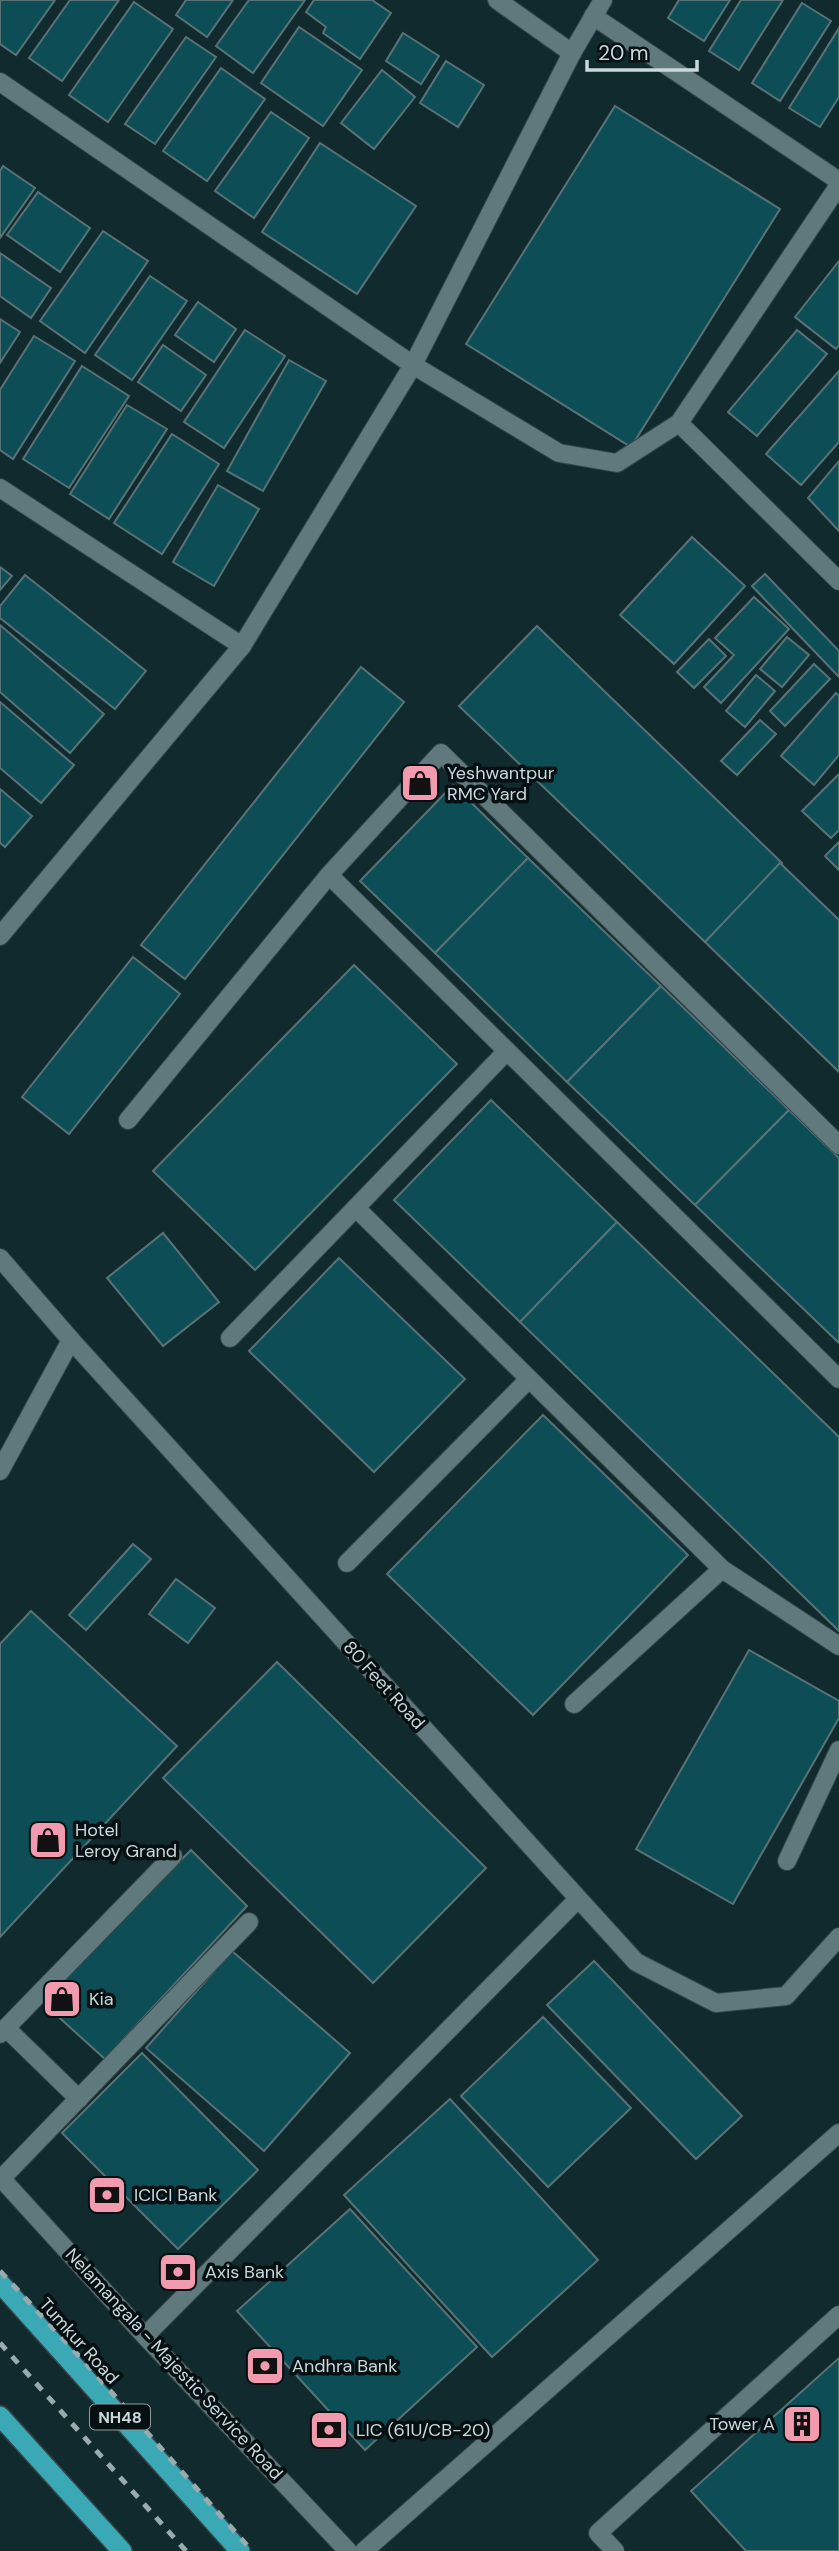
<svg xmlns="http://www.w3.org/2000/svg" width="839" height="2551" viewBox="0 0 839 2551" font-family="'DM Sans',sans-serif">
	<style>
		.building { fill: #0d4e56; stroke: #587276; stroke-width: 2 }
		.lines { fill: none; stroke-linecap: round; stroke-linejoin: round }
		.service-casing { stroke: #344548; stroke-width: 20 }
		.minor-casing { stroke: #344548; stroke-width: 20 }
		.tertiary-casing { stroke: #344548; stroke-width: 20 }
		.secondary-casing { stroke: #344548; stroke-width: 20 }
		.trunk-casing { stroke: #344548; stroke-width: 22 }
		.service { stroke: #5f797d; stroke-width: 18 }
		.minor { stroke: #5f797d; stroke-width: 18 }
		.tertiary { stroke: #5f797d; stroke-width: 18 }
		.secondary { stroke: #5f797d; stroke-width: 18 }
		.trunk { stroke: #3ba8b6; stroke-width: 19 }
		.rail { stroke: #99abad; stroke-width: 5; stroke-dasharray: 9 9; stroke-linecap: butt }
		.labels { text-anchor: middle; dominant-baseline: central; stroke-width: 7; stroke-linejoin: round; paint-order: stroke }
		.shield { fill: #061012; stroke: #8e9c9e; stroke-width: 2 }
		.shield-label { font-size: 16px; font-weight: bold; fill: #c9d8da }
		.poi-label { font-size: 18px; fill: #c9d8da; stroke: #061012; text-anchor: start }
		.street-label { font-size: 18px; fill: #c9d8da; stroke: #061012 }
	</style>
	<rect width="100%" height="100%" fill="#112a2d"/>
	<g class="building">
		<path d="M0,0H55L16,55L0,44Z"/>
		<path d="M70,0H119L62,81L29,58Z"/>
		<path d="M186,0H233L207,37L176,15Z"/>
		<path d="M249,0H305L253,73L216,46Z"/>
		<path d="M314,0H372L391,13L360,59L323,33L326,27L306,12Z"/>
		<path d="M679,0H730L704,41L668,18Z"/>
		<path d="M741,0H783L739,70L709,51Z"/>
		<path d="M134,2L173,29L108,122L69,95Z"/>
		<path d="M802,3L831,21L780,101L752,83Z"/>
		<path d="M299,27L362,70L323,126L261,83Z"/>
		<path d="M839,28V97L820,127L789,108Z"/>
		<path d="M403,33L439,56L421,84L386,61Z"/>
		<path d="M186,37L216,57L155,144L125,124Z"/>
		<path d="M446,61L484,85L458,127L420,103Z"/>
		<path d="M221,68L265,99L207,181L163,151Z"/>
		<path d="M382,70L415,97L374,149L341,123Z"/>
		<path d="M615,106L780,209L631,447L466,344Z"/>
		<path d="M271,112L309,138L254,218L215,191Z"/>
		<path d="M320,143L416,206L357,294L262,232Z"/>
		<path d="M3,166L35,188L0,238V171Z"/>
		<path d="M38,192L90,228L60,272L7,235Z"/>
		<path d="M103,231L148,261L85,353L40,321Z"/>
		<path d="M0,253L51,288L31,318L0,296Z"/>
		<path d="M839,261V345L836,349L795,317Z"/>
		<path d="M150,276L187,301L132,380L95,355Z"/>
		<path d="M198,302L236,329L214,362L175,335Z"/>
		<path d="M0,319L20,332L0,363Z"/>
		<path d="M245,330L285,356L224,448L184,422Z"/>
		<path d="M797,330L827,354L757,436L728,412Z"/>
		<path d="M34,336L75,361L13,459L0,450V390Z"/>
		<path d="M163,345L206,375L181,411L138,382Z"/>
		<path d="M289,360L326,381L263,491L227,471Z"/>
		<path d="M82,366L129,396L69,488L23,459Z"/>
		<path d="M839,371V442L801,485L766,454Z"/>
		<path d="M127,405L167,429L109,519L70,494Z"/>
		<path d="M172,434L219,464L162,554L114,523Z"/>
		<path d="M839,461V531L808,498Z"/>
		<path d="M218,485L259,509L214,586L173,562Z"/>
		<path d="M692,537L745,586L674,664L620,615Z"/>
		<path d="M0,567L12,576L0,590Z"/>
		<path d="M765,574L839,651V677L752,586Z"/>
		<path d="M25,575L146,671L115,709L0,618V606Z"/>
		<path d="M754,597L789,629L721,703L704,687L734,655L715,638Z"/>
		<path d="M0,625L104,714L70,753L0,692Z"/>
		<path d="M537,626L782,863L705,942L459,706Z"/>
		<path d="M787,637L809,655L782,687L760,669Z"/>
		<path d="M709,639L726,656L694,688L677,672Z"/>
		<path d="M814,664L830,679L785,726L770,711Z"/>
		<path d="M361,667L404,702L185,979L141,945Z"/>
		<path d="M756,675L775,691L745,727L726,711Z"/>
		<path d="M836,693L839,696V755L814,785L781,756Z"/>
		<path d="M0,702L74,765L41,803L0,768Z"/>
		<path d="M760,720L776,734L737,775L721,761Z"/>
		<path d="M839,774V830L831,838L802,811Z"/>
		<path d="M453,785L528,858L435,953L360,881Z"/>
		<path d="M0,789L32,816L5,847L0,843Z"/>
		<path d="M839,842V870L825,856Z"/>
		<path d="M528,858L661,986L567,1082L435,953Z"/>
		<path d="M780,863L839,920V1072L705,942Z"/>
		<path d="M133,957L180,994L69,1134L22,1097Z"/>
		<path d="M354,965L457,1064L255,1270L153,1171Z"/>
		<path d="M661,986L789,1110L695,1205L567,1082Z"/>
		<path d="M491,1100L617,1222L520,1322L394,1200Z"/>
		<path d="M789,1110L839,1158V1343L695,1205Z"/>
		<path d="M617,1222L839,1437V1631L520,1322Z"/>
		<path d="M163,1233L219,1302L163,1346L107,1278Z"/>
		<path d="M339,1258L465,1379L374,1472L249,1351Z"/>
		<path d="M543,1415L688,1555L533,1715L387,1574Z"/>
		<path d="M133,1544L151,1559L86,1630L69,1615Z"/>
		<path d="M176,1579L215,1608L188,1643L149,1614Z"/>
		<path d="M31,1611L177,1746L0,1937V1644Z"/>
		<path d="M749,1650L839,1701V1718L733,1904L636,1849Z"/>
		<path d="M277,1662L486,1868L373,1983L163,1778Z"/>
		<path d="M191,1850L247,1906L105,2059L42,2002Z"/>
		<path d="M232,1951L350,2053L264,2151L146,2048Z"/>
		<path d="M594,1961L742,2116L696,2159L547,2005Z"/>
		<path d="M543,2017L631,2108L548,2187L461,2096Z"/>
		<path d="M142,2053L258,2170L178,2249L62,2133Z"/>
		<path d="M450,2099L598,2260L492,2357L344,2195Z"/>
		<path d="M350,2209L477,2347L365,2450L237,2311Z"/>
		<path d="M839,2358V2551H746L691,2491Z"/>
	</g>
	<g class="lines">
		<g class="service-casing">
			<g id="service">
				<path d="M329,875L839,1379"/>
				<path d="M128,1120L329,875L441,753L839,1145"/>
				<path d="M356,1208L722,1569L839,1646"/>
				<path d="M230,1338L507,1051"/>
				<path d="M347,1563L529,1379"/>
				<path d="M574,1704L722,1569"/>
				<path d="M787,1861L839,1750"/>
				<path d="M6,2028L79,2099"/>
				<path d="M0,2034L173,1856"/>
				<path d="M1,2179L249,1922"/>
				<path d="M615,2551L598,2533L839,2315"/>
			</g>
		</g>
		<g class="minor-casing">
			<g id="minor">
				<path d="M497,0L572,53"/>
				<path d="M593,16L839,181"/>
				<path d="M0,82L413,365L559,453L617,463L679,423L839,185"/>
				<path d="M679,423L839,581"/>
				<path d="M0,488L242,646"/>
				<path d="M0,936L242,646L413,365L572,53L603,0"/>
				<path d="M0,1471L71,1340"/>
				<path d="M145,2336L578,1899"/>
				<path d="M364,2551L839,2133"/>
			</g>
		</g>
		<g class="tertiary-casing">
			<path id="tertiary" d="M0,1258L71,1340L636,1962L716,2003L786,1996L839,1937"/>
		</g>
		<g class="secondary-casing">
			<path id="secondary" d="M0,2177L145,2336L348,2551"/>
		</g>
		<g class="trunk-casing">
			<g id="trunk">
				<path d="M0,2283L240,2551"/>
				<path d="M0,2416L122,2551"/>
			</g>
		</g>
		<use href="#service" class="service"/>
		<use href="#minor" class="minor"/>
		<use href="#tertiary" class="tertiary"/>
		<use href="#secondary" class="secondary"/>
		<use href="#trunk" class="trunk"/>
		<g class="rail">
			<path d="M0,2271L90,2368L252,2551"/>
			<path d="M0,2343L186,2551"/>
		</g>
	</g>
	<defs>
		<g id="shop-square" transform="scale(2.0125)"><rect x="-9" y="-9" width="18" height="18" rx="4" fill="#f29aae" stroke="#061012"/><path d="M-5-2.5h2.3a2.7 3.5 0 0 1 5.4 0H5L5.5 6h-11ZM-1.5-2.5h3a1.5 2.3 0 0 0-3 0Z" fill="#111"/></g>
		<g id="bank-square" transform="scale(2.0125)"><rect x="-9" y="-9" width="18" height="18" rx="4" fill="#f29aae" stroke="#061012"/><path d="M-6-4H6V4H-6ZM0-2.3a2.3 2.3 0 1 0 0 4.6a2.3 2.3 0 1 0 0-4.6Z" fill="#111"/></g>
		<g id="building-square" transform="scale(2.0125)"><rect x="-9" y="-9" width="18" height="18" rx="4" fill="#f29aae" stroke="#061012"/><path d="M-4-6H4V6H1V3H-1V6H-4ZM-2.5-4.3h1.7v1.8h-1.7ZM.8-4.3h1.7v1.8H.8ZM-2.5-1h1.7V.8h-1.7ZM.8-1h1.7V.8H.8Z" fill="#111"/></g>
	</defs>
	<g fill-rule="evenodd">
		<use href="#shop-square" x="420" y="783"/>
		<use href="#shop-square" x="48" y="1840"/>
		<use href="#shop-square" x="62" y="1999"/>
		<use href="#bank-square" x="107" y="2195"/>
		<use href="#bank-square" x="178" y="2272"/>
		<use href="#bank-square" x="265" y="2366"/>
		<use href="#building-square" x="802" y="2424"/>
		<use href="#bank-square" x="329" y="2430"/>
	</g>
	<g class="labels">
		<rect class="shield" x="90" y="2404.5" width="60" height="25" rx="5"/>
		<g class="shield-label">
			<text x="120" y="2417">NH48</text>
		</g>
		<g class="poi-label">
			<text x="447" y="773">Yeshwantpur<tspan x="447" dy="21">RMC Yard</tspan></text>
			<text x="75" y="1830">Hotel<tspan x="75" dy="21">Leroy Grand</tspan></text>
			<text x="89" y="1999">Kia</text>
			<text x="134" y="2195">ICICI Bank</text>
			<text x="205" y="2272">Axis Bank</text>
			<text x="292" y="2366">Andhra Bank</text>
			<text x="775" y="2424" text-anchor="end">Tower A</text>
			<text x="356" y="2430">LIC (61U/CB-20)</text>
		</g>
		<g class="street-label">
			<text transform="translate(384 1685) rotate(48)">80 Feet Road</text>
			<text transform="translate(79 2341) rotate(48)">Tumkur Road</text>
			<text transform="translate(174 2364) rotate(47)">Nelamangala - Majestic Service Road</text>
		</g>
	</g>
	<path d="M587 60v10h110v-10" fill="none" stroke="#c9d8da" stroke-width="3.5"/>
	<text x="598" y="60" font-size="21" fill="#c9d8da" stroke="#061012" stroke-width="5" paint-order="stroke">20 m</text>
</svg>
